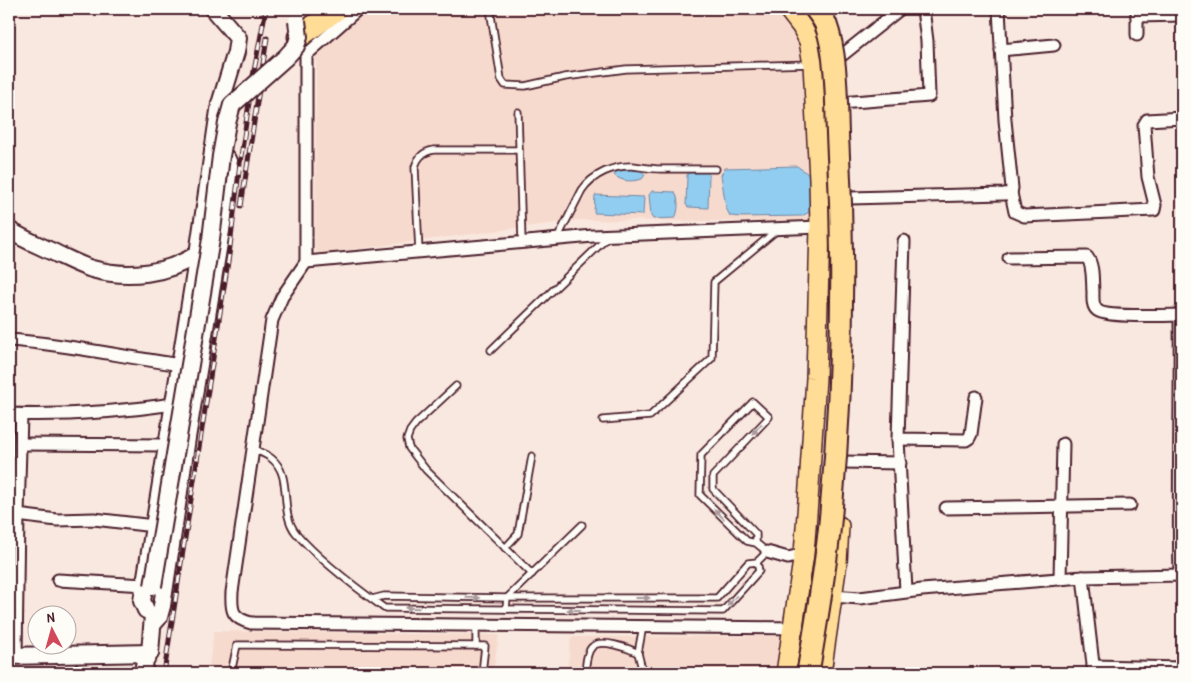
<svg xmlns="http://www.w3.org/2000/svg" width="1191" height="682" viewBox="0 0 1191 682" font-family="'Patrick Hand',sans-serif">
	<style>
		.built { fill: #f7dace }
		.water { fill: #90cdf1; stroke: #7487a2 }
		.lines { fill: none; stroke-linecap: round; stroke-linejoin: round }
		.lane-casing { stroke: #4a1f2b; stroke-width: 9 }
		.street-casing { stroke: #4a1f2b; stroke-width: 15 }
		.secondary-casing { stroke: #4a1f2b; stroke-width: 20 }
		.primary-casing { stroke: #4a1f2b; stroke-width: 22 }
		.highway-casing { stroke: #4a1f2b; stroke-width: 25 }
		.lane { stroke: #fdfcf7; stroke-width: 5.5 }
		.street { stroke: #fdfcf7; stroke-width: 11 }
		.secondary { stroke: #fdfcf7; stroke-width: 16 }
		.primary { stroke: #ffdd96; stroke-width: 19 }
		.highway { stroke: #ffdd96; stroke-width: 21 }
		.rail-casing { stroke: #4a1f2b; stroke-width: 5 }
		.rail { stroke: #fdfcf7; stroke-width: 3; stroke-dasharray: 9; stroke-linecap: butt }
		.secondary-bridge-casing { stroke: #4a1f2b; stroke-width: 20; stroke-linecap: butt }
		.highway-bridge-casing { stroke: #4a1f2b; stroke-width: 25; stroke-linecap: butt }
		.secondary-bridge { stroke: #fdfcf7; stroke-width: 16 }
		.highway-bridge { stroke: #ffdd96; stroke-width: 21 }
		.oneway { fill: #ac999b }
	</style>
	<rect width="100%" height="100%" fill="#f9e8df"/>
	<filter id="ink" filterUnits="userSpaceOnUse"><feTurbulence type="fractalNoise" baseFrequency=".02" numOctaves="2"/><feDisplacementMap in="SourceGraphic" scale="10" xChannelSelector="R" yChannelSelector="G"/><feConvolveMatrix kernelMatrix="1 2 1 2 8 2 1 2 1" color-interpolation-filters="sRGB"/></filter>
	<g filter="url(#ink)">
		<g class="built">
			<path d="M367,9H785L802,31L817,222L579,220L318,254L315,248L316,50Z"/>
			<path d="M214,631L499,635L493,673H208Z"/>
			<path d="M782,636L777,673H567L571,637Z"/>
		</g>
		<g class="water">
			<path d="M797,166L808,174L814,201L811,211L802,216L742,217L730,216L726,208L721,175L725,168Z"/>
			<path d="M627,169L642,171L645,175L642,179C632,182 622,182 614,175L616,172Z"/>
			<path d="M691,170H707L709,175L708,208L688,207L686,205L687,175Z"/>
			<path d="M652,191L675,192C679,199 679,211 675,218L653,219L651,216L649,195Z"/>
			<path d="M595,195L644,197L643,215L594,213Z"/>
		</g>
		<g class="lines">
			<g class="lane-casing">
				<g id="lane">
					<path d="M490,9L501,79L505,85L525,86L565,77L626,69L811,64"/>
					<path d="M518,112L522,242"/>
					<path d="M557,239L582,190C593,174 614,165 633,166C642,167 651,169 661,169C679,169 698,169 716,169"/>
					<path d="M419,252L415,167C418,157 423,152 434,150H519"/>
					<path d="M491,350L608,237"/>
					<path d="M456,386L416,423L410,431L407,439L409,448L426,470L532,574"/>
					<path d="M603,420L650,416L712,358L714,282L777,230"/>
					<path d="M254,449C259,452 266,454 271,458C294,476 278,511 296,533C319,560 355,587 384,608L723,611L759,571L757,562"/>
					<path d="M505,548L518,534L532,456"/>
					<path d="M372,599L384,596L507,598H717L748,563L757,562L767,552L756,543L747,541L700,495L701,455L753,402L769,417L713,476V489L756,534V543"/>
					<path d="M506,609L507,598L582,525"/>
					<path d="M476,646V626"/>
					<path d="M638,653L643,626"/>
					<path d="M231,673L237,645L485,646L482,673"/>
					<path d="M585,673C586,665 586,653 592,647C600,638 628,648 638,653L643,673"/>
				</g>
			</g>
			<g class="street-casing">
				<g id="street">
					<path d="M358,9L306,55V262L282,297L272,320L232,592C231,611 232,618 251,623L798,628"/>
					<path d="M1137,9V35"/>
					<path d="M1137,16L1182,15"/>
					<path d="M1001,50L1054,45"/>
					<path d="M813,64L841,56L900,9"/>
					<path d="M815,105L929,96L927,41L923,9"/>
					<path d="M1011,193L1015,212L1024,216L1154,210L1155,205L1148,177L1144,125L1147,120L1182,118"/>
					<path d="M850,198L1004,194L1011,193L1012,188L1005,120L999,9"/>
					<path d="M904,241L898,439L966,440L969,438L971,434L976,397"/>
					<path d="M1009,258L1087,257C1094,266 1092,281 1093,292C1093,297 1092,306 1097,310C1104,318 1168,315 1182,315"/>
					<path d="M306,262L593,236L820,227"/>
					<path d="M1180,315C1181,402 1178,488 1180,575"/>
					<path d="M9,340C67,344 123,357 181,365"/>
					<path d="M9,414C64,416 119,412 174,404"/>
					<path d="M898,439L906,591"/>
					<path d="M20,444L167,445"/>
					<path d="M843,462L900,463"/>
					<path d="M946,508L1130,505"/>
					<path d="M9,514L57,520L94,519L154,526"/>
					<path d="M767,552L788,558L804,554"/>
					<path d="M1083,577L1094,673"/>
					<path d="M1060,579L1063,444"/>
					<path d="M58,580L145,585"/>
					<path d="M832,596L860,598L922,590L1083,577L1182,575"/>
					<path d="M16,656L18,515L21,415"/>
					<path d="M1093,666L1182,668"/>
				</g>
			</g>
			<g class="secondary-casing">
				<g id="secondary">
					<path d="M9,230C23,239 38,245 53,252C66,258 79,265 92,269C128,279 167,274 198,254"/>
					<path d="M146,610L142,601L198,254L220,104L236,52L238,38L213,9"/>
					<path d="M153,624L159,617L162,606L187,438L230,176C229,159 229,157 213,150"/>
					<path d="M9,656L150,653"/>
					<path d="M143,673L145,660L150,653L153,615"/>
				</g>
			</g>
			<g class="primary-casing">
				<g id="primary">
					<path d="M786,673L804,554L809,487L816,378L820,227L819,179L813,64L809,41L802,27L788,9"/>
					<path d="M821,673L837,563L839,526"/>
				</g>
			</g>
			<g class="highway-casing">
				<path id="highway" d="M299,37L337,9"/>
			</g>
			<use href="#lane" class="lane"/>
			<use href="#street" class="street"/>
			<use href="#secondary" class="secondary"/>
			<use href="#primary" class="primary"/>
			<use href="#highway" class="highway"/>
			<g class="rail-casing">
				<g id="rail">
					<path d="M241,206L267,38"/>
					<path d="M164,673L229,255L240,163L253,76L266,9"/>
				</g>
			</g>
			<use href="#rail" class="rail"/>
			<g class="secondary-bridge-casing">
				<path id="secondary-bridge" d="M153,586L211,239L221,156L227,123L232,105L286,57L296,46L299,37L297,21"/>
			</g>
			<g class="highway-bridge-casing">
				<path id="highway-bridge" d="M808,673C816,623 825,574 830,523C842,398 845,271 838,145C836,111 838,57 826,25C824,19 819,14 816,9"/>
			</g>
			<use href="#secondary-bridge" class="secondary-bridge"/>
			<use href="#highway-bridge" class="highway-bridge"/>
		</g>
		<defs><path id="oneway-solid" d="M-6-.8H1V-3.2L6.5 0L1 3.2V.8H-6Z" transform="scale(1.25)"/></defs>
		<g class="oneway">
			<use href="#oneway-solid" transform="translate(757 429) rotate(133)"/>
			<use href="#oneway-solid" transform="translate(719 514) rotate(-135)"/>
			<use href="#oneway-solid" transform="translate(473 598) rotate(1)"/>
			<use href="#oneway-solid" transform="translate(643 598)"/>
			<use href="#oneway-solid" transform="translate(732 601) rotate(132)"/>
			<use href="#oneway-solid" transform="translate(412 608) rotate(-179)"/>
			<use href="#oneway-solid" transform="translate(574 610) rotate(-180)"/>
		</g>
	</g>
	<rect width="1191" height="682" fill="none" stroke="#fdfcf7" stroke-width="30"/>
	<rect x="15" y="15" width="1161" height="652" fill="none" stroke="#4a1f2b" stroke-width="2" filter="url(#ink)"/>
	<g transform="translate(52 630) rotate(354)"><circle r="24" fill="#fdfcf7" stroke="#b5a4a5"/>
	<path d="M0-4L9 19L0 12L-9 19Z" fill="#d1495b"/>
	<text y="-8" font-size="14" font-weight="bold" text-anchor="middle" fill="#4a1f2b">N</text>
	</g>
</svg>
